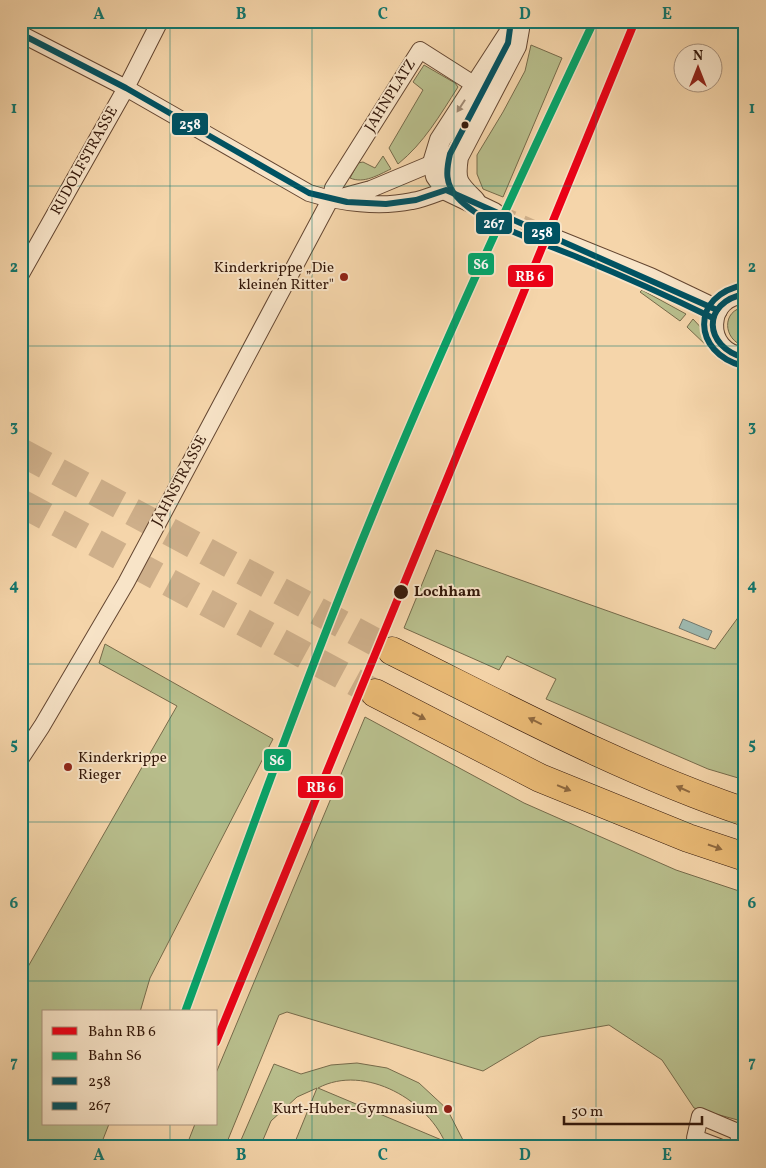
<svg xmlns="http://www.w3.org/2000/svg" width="766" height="1168" viewBox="0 0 766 1168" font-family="Vollkorn,serif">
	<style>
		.green { fill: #b8be8c; stroke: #766a4a }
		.water { fill: #9db8ae; stroke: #73786c }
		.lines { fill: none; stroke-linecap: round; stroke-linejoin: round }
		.tertiary-tunnel { stroke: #ceaf8a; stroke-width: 20; stroke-dasharray: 20 10; stroke-linecap: butt }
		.motorway-tunnel { stroke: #ceaf8a; stroke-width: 28; stroke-dasharray: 28 14; stroke-linecap: butt }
		.minor-casing { stroke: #644631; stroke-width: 18 }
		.tertiary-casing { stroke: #644631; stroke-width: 22 }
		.motorway-casing { stroke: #331709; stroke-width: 29 }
		.minor { stroke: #f8e4c8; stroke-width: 16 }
		.tertiary { stroke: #f8e4c8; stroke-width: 20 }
		.motorway { stroke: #eaba75; stroke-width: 28 }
		.bus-1-casing { stroke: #f8e4c8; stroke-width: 10 }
		.bus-2-casing { stroke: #f8e4c8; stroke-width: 10 }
		.bus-1 { stroke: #005262; stroke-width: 6 }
		.bus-2 { stroke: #005262; stroke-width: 6 }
		.rail-1-casing { stroke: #f8e4c8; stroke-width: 11 }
		.rail-2-casing { stroke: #f8e4c8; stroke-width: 11 }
		.rail-1 { stroke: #ec0016; stroke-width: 8 }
		.rail-2 { stroke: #03a56a; stroke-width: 8 }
		.oneway { fill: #9f8872 }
		.oneway2 { fill: #8e683f }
		.grid { fill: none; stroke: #0f766e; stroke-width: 1; stroke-opacity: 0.55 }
		.bus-dot { fill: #331709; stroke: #f8e4c8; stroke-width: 2 }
		.poi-dot { fill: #8f2418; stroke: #f8e4c8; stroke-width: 2 }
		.labels { text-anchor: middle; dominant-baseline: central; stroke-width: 4; stroke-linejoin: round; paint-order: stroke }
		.street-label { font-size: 15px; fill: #331709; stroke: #f8e4c8 }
		.poi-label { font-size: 15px; fill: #331709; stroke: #f8e4c8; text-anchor: end }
		.stop-label { font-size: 15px; font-weight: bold; fill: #331709; stroke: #f8e4c8; text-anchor: start }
		.line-badge { stroke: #f8e4c8; stroke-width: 2 }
		.badge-label { font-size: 14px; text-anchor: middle; font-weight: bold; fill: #fff }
		.neatline { fill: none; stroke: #0f766e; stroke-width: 2 }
		.grid-label { font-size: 16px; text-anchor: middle; font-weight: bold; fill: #0f766e }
	</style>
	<rect width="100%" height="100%" fill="#f5d5aa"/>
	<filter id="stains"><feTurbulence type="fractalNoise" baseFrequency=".004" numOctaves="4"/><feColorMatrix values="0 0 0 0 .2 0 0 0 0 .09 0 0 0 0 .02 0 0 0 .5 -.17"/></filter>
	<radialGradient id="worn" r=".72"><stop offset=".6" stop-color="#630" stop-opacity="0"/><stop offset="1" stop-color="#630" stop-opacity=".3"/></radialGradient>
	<g class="green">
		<path d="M531,45L562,58L503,197L483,189L477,174V155L503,112L525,71Z"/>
		<path d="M424,65L455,83L458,87C440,115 424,143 398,164L389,148L423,90L413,82Z"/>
		<path d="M383,156L391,169C378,175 364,184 350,178L358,163L363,162L375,168Z"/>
		<path d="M642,290L686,314L680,321L640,292Z"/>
		<path d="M745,307V346H744C723,340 721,310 745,307Z"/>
		<path d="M693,319L706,333L708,347L687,327Z"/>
		<path d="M436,550L715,649L745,608V780L708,769L546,699L556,679L507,656L499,670L404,628Z"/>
		<path d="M105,644L273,739L150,978L140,1012H44V1124H109L100,1147H21V979L177,706L99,663Z"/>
		<path d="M365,717L524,803L676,870L745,893V1122L694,1108L662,1060L609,1025L540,1037L483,1071L287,1012L279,1015L225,1147H186L195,1124H216V1073Z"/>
		<path d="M357,1063L387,1068L419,1083L447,1109L464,1142L476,1147H447C430,1101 365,1063 318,1088L444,1141L441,1147H293L317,1088L297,1097L271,1121L260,1147H238L274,1064L301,1074L331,1065Z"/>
	</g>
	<path class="water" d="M683,619L712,631L708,640L679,628Z"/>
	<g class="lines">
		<path class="tertiary-tunnel" d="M494,213L556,240"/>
		<g class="motorway-tunnel">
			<path d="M21,452L392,651"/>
			<path d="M21,503L375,693"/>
		</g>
		<g class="minor-casing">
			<g id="minor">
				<path d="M21,34L126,88L309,193C341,203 379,208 412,201C424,199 435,194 446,190L455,174L433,163L371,189L330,200"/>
				<path d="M21,274L126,88L160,21"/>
				<path d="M21,758L42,726L126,583L330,200L333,188L420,50L475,85"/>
				<path d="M719,1147L695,1138L700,1116L738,1132L740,1147"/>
			</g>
		</g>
		<g class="tertiary-casing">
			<g id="tertiary">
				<path d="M475,201C458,184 454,182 458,157L516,46L519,29"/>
				<path d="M494,213L446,190L436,176L433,163L440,140L517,21"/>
				<path d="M556,240L650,278L717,310"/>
				<path d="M745,294C705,293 700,354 745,358"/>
			</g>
		</g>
		<g class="motorway-casing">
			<g id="motorway">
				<path d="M392,651C507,708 624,771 745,812"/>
				<path d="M375,693L540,778L688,838L745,857"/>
			</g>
		</g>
		<use href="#minor" class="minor"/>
		<use href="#tertiary" class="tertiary"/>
		<use href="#motorway" class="motorway"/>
		<g class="bus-1-casing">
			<g id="bus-1">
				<path d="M21,34L126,88L309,193L347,202L386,204L416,200L446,190L717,310"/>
				<path d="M745,294C701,302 703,347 745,358"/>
			</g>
		</g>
		<g class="bus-2-casing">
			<g id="bus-2">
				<path d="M511,21L508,43L450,154C446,171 445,184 457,197C482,225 542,242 577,257C623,276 668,296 713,318"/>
				<path d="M743,366C692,353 690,295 744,285"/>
			</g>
		</g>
		<use href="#bus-1" class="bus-1"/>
		<use href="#bus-2" class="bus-2"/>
		<g class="rail-1-casing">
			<path id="rail-1" d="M216,1042L635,21"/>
		</g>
		<g class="rail-2-casing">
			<path id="rail-2" d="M185,1012C238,867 290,721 347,578C422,389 507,205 594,21"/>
		</g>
		<use href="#rail-1" class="rail-1"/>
		<use href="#rail-2" class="rail-2"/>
	</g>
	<defs><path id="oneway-solid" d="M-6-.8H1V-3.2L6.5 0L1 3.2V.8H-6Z" transform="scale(1.25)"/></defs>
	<use class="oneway" href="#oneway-solid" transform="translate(461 106) rotate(123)"/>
	<g class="oneway2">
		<use href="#oneway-solid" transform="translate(419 716) rotate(27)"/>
		<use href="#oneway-solid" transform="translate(535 721) rotate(-154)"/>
		<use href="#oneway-solid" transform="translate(564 788) rotate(22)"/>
		<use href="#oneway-solid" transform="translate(683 789) rotate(-156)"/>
		<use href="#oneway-solid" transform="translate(715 847) rotate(19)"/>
	</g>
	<path class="grid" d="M170,21V1012M312,21V1147M454,21V1147M596,21V1147M21,186H745M21,346H745M21,504H745M21,664H745M21,822H745M21,981H745M170,1124V1147"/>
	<g class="bus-dot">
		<circle cx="465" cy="125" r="4.5"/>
		<circle cx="401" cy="592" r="8"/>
	</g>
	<g class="poi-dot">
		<circle cx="344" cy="277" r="5"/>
		<circle cx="68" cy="767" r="5"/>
		<circle cx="448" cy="1109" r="5"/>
	</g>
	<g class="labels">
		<g class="street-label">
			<text transform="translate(391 96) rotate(-58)">JAHNPLATZ</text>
			<text transform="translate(85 161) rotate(-61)">RUDOLFSTRASSE</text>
			<text transform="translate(180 481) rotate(-62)">JAHNSTRASSE</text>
		</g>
		<g class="poi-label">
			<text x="334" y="268">Kinderkrippe „Die<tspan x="334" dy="17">kleinen Ritter"</tspan></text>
			<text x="78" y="758" text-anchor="start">Kinderkrippe<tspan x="78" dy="17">Rieger</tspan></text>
			<text x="438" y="1109">Kurt-Huber-Gymnasium</text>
		</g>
		<g class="stop-label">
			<text x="414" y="592">Lochham</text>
		</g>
	</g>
	<g class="line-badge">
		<rect x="171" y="112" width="38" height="24" rx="5" fill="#005262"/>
		<rect x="475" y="211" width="38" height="24" rx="5" fill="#005262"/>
		<rect x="523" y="221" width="38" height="24" rx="5" fill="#005262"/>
		<rect x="467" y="252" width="28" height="24" rx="5" fill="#03a56a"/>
		<rect x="507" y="264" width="47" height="24" rx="5" fill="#ec0016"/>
		<rect x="263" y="748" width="29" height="24" rx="5" fill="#03a56a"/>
		<rect x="297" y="775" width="47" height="24" rx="5" fill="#ec0016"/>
	</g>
	<g class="badge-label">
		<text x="190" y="129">258</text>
		<text x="494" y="228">267</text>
		<text x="542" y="237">258</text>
		<text x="481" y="269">S6</text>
		<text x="530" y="281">RB 6</text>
		<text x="277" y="765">S6</text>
		<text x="321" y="792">RB 6</text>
	</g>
	<rect width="766" height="1168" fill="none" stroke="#f5d5aa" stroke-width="55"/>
	<rect x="42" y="1010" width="175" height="115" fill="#f8e4c8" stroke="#a9927c"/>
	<rect x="52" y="1027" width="25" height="8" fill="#ec0016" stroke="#a9927c"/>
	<text x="88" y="1036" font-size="15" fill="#331709">Bahn RB 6</text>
	<rect x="52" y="1052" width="25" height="8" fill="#03a56a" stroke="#a9927c"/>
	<text x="88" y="1060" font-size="15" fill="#331709">Bahn S6</text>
	<rect x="52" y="1077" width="25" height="8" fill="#005262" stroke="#a9927c"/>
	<text x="88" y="1086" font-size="15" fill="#331709">258</text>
	<rect x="52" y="1102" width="25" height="8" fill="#005262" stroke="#a9927c"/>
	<text x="88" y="1110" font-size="15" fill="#331709">267</text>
	<g transform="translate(698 68)"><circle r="24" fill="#f8e4c8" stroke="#a9927c"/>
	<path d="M0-4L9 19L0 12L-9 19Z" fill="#8f2418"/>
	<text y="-8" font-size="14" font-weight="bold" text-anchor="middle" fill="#331709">N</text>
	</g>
	<path d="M564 1116v8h138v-8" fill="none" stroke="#331709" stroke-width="2.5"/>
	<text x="571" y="1116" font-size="15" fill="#331709" stroke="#f8e4c8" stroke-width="4" paint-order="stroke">50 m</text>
	<rect x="28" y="28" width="710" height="1112" class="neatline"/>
	<g class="grid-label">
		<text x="99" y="19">A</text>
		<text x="241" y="19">B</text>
		<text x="383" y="19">C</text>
		<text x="525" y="19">D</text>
		<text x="667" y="19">E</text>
		<text x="14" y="113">1</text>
		<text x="752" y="113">1</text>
		<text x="14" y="272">2</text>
		<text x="752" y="272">2</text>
		<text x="14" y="431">3</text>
		<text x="752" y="431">3</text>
		<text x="14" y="590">4</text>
		<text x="752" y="590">4</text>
		<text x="14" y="749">5</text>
		<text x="752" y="749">5</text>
		<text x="14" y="908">6</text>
		<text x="752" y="908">6</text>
		<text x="14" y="1067">7</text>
		<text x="752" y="1067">7</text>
		<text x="99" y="1160">A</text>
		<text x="241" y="1160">B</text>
		<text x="383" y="1160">C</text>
		<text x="525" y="1160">D</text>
		<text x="667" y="1160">E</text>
	</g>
	<rect width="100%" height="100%" filter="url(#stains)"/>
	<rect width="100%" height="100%" fill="url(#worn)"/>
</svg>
